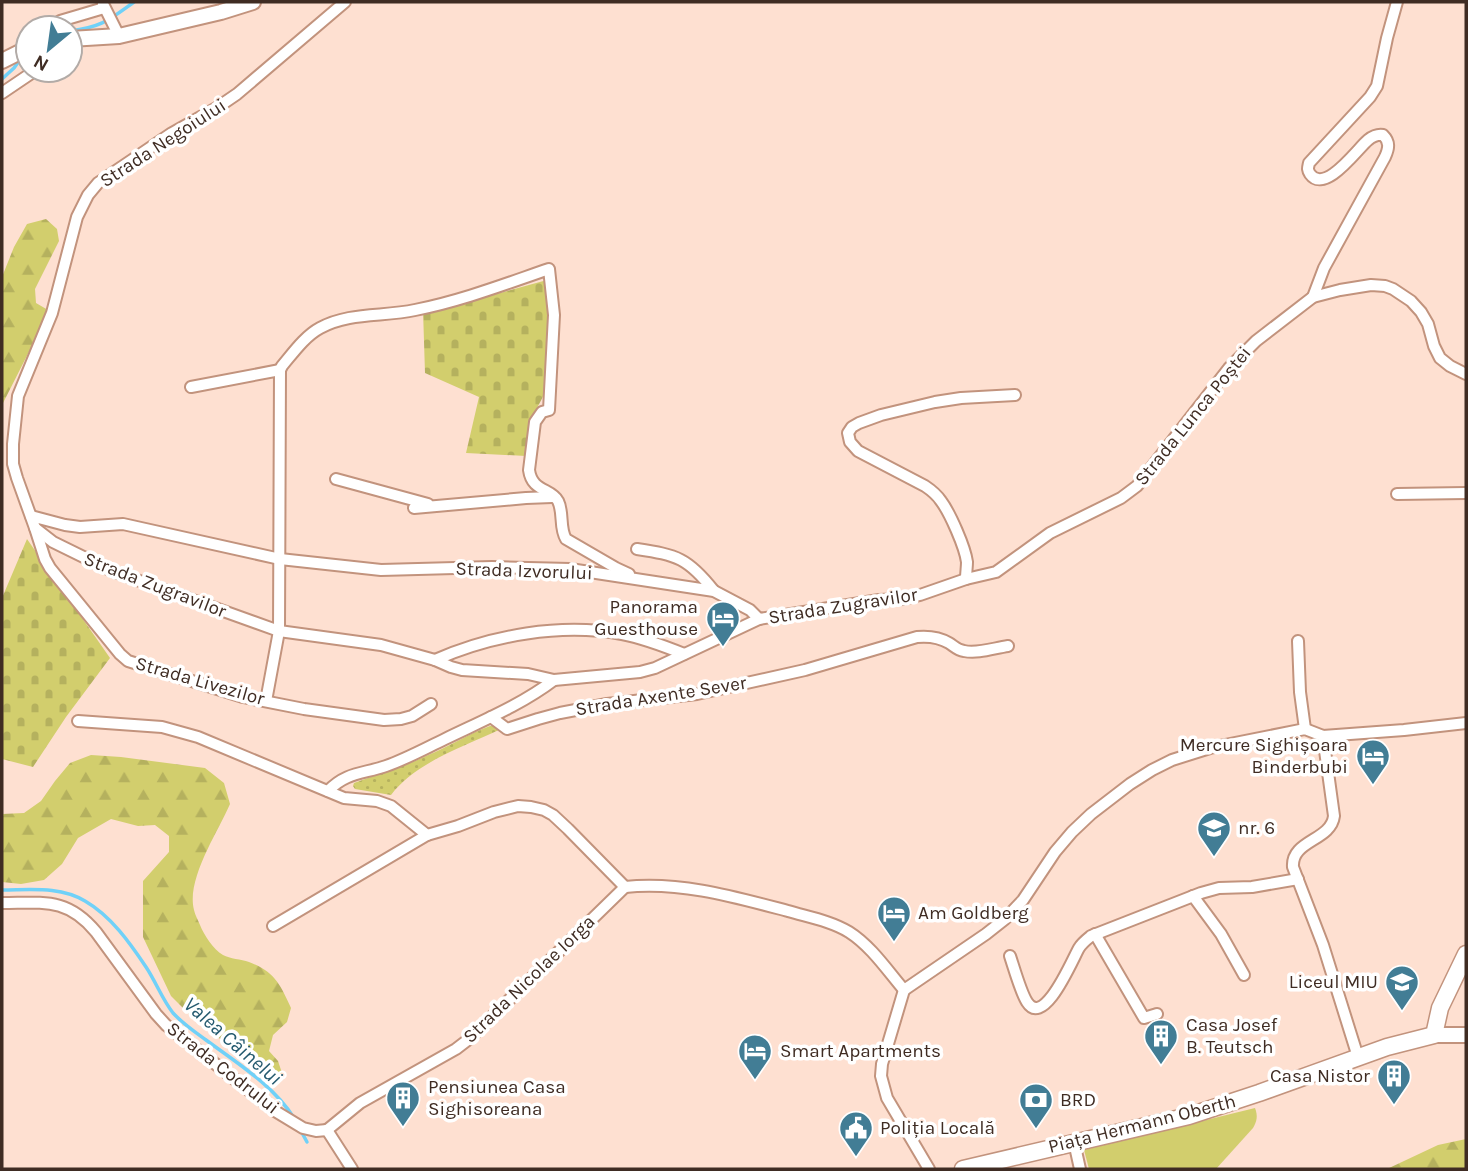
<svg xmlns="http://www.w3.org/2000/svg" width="1468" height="1171" viewBox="0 0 1468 1171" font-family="Karla,sans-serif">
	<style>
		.grass { fill: url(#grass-dots) }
		.forest { fill: url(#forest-firs) }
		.cemetery { fill: url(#cemetery-stones) }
		.green { fill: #d2ce6d }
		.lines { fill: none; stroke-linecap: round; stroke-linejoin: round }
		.stream { stroke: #70d1f8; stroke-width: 3.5 }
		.minor-casing { stroke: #c2937d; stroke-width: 14 }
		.tertiary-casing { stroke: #c2937d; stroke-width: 18 }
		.secondary-casing { stroke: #c2937d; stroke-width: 19 }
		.minor { stroke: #fff; stroke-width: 10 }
		.tertiary { stroke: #fff; stroke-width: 14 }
		.secondary { stroke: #fff; stroke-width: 16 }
		.labels { text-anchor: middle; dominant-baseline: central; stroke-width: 7; stroke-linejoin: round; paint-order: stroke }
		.street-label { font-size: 19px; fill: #3f2c23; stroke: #fff }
		.poi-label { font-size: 19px; fill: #3f2c23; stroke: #fff; text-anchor: start }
		.water-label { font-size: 21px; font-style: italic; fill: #255a6f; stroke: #fff }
	</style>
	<defs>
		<pattern id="grass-dots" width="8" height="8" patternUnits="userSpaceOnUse" patternTransform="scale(1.75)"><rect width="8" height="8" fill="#d2ce6d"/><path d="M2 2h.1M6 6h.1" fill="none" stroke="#b5b15e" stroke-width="1.8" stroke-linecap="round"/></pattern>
		<pattern id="forest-firs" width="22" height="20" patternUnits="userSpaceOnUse" patternTransform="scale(1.75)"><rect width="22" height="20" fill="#d2ce6d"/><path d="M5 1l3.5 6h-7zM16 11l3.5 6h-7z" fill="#b5b15e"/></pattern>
		<pattern id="cemetery-stones" width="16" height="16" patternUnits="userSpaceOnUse" patternTransform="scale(1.75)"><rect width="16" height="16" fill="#d2ce6d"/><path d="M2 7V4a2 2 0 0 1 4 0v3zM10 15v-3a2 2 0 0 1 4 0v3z" fill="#b5b15e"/></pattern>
	</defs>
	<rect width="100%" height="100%" fill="#fee0d1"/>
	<path class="grass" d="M490,726H498L501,729C465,746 416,762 391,795L355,789L353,786L354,783C378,774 403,767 426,756C448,747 468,734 490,726Z"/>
	<g class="forest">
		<path d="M46,219L57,229L59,241L35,289L36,303L48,310L38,334L2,405V277L14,247L27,224Z"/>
		<path d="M91,755L121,757L205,768L224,783L230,804C218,832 186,879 194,910C195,915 198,920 200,925C204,935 213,949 223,955C230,959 241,959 249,962C275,972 280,984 291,1008L287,1022L273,1035L269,1051L278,1061L282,1073L272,1076L254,1066L189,1014L171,996L143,937V881L169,852V836L155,825L138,826L111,819L78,838L62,864L44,880L21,884L2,882V814L24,813L41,801L55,781L70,763Z"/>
		<path d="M1466,1139V1169H1387L1438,1145Z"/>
	</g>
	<g class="cemetery">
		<path d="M547,280L548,320L545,393L530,421L526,456L466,453L479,397L425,373L423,310L493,295Z"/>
		<path d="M27,539L110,658L66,717L33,767L2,759V598Z"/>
	</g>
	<path class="green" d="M1255,1108C1258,1116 1257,1121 1253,1128L1216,1169H1089L1084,1150Z"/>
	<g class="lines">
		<g class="stream">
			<path d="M70,31C102,27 109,20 134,2"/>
			<path d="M2,79L14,68L21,58"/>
			<path d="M2,890C30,890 60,886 85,901C111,916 130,943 146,967C156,982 162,999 173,1013C183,1024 195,1032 206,1040C237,1063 273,1085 294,1118"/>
			<path d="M301,1131L307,1142"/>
		</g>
		<g class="minor-casing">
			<g id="minor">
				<path d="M345,2L237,94L218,107L172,133L98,183L88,195L77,217L52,313L18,396L13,444V464L17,478L35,528L45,559L50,568L120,654L128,661L243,697L304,709L384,720L401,719L412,716L431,704"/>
				<path d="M103,4L119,36"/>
				<path d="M60,21L104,8"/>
				<path d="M2,93L36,70"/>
				<path d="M1313,297L1324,268L1385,157C1389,148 1390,142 1383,135C1377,134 1373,136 1368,140C1358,148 1325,195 1310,174C1307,169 1308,168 1309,163L1370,97L1377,86L1387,38L1397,2"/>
				<path d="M280,370L282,366C293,353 305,336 320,328C349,312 383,317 415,310C461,301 505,284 549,269L554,315L549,410L542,412L535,422L529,470C532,492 551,488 558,501C564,513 559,528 566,539L616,568L629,574"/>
				<path d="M191,387L280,370"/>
				<path d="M336,479L428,504"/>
				<path d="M1397,494L1466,493"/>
				<path d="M414,508L526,498L552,497"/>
				<path d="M31,516L65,525L80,527L123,524L280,559L381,570L492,567L570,569L714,591L750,610L759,619"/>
				<path d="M35,528L53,542L112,571L279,631L381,645L435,660L451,667L462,670L528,674L554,680L640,672L655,668L759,619L879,600L903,599L920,595L966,579L996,572L1050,533L1121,498L1137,486L1229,368L1256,341L1313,297L1340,290L1371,285L1385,286L1393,289L1411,301L1421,312L1428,324L1434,346L1440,358L1450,366L1466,374"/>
				<path d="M637,549C677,555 688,558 714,591"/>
				<path d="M966,579C966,573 967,567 967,562C965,547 950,513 941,501C937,495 931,490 925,486L858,451L850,442L848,433L852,427L859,423L881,415L935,402L961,398L1015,395"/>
				<path d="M1298,641L1300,692L1305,729"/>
				<path d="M435,660C492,635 560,623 622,634C643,638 664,646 684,654"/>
				<path d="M266,701L279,631L280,370"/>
				<path d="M491,717L507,729L538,719L560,713L607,704L697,694L805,670L917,637C928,636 939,637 949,643C954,646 957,650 964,651C978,654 994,648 1008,646"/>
				<path d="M78,721L162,727L198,737L344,798L377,801L391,806L427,835"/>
				<path d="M1323,736L1334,816C1331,841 1291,840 1293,867L1323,945L1358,1057"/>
				<path d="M328,791C346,772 363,774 386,766C406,759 426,748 445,739C482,721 521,705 554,680"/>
				<path d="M625,887C680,881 735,897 788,911C808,917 831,921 849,932C871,946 887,970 904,990"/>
				<path d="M1193,896L1221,934L1244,975"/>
				<path d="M2,903C43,903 67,897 96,932L156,1014L166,1025L275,1111L303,1128L316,1131L327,1130"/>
				<path d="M273,926L427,835L458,826L494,812L518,806L531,807L544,810L553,815L568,829L625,887"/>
				<path d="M1095,934L1144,1018L1157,1014"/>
				<path d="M1010,956C1014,968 1021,993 1027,1002C1044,1029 1073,958 1079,948C1082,943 1086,940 1091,936L1201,893L1219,888L1252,887L1298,879"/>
				<path d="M904,990L986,934L1005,919L1023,900L1055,852L1072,832L1091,814L1130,784L1152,770L1172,760L1210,748L1305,729L1323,736L1404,730L1466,723"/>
				<path d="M904,990L882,1064L881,1076L887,1098L929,1169"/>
				<path d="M327,1130L360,1103L456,1049L469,1039L625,887"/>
				<path d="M327,1130L352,1169"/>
				<path d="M1074,1142L1080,1169"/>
			</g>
		</g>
		<g class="tertiary-casing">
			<g id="tertiary">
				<path d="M70,39L119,36L221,12L253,2"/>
				<path d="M2,61L28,48"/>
				<path d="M1434,1035H1466"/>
			</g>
		</g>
		<g class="secondary-casing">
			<path id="secondary" d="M963,1169L1189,1116L1259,1093L1387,1047L1434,1035L1440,1008L1466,954"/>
		</g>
		<use href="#minor" class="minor"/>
		<use href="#tertiary" class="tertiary"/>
		<use href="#secondary" class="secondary"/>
	</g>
	<defs>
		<g id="hotel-pin" transform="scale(1.75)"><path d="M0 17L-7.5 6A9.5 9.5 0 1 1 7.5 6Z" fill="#427d95" stroke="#fff"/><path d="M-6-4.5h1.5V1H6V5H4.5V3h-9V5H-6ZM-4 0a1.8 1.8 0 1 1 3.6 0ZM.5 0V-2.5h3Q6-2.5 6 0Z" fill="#fff"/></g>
		<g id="school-pin" transform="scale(1.75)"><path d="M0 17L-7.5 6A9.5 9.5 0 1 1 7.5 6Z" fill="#427d95" stroke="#fff"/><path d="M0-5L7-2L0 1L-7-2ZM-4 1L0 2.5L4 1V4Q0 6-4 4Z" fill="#fff"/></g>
		<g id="building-pin" transform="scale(1.75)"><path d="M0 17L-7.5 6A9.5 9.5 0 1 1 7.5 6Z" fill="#427d95" stroke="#fff"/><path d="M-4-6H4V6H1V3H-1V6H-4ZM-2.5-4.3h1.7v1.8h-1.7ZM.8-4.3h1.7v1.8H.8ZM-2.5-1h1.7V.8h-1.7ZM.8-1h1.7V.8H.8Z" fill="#fff"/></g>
		<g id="bank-pin" transform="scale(1.75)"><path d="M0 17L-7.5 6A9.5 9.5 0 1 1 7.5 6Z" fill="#427d95" stroke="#fff"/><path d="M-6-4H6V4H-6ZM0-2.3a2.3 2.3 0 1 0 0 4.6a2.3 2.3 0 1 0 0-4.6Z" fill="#fff"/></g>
		<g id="civic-pin" transform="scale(1.75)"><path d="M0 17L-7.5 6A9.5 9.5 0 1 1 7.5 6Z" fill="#427d95" stroke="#fff"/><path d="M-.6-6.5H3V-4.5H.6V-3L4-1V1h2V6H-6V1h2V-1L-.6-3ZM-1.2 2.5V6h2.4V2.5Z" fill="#fff"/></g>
	</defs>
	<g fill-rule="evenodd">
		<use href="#hotel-pin" x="723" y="618"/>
		<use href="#hotel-pin" x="1373" y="756"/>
		<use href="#school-pin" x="1214" y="828"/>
		<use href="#hotel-pin" x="894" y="913"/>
		<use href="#school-pin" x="1402" y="982"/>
		<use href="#building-pin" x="1161" y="1036"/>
		<use href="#hotel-pin" x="755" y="1051"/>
		<use href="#building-pin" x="1394" y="1076"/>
		<use href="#building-pin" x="403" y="1098"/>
		<use href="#bank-pin" x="1036" y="1100"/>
		<use href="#civic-pin" x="856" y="1128"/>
	</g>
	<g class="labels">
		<g class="street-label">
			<text transform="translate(163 143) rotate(-33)">Strada Negoiului</text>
			<text transform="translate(1193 416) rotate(-51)">Strada Lunca Poștei</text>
			<text transform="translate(524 571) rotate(2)">Strada Izvorului</text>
			<text transform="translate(155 585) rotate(21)">Strada Zugravilor</text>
			<text transform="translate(843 606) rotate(-9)">Strada Zugravilor</text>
			<text transform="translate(200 681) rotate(16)">Strada Livezilor</text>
			<text transform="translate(661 696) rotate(-9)">Strada Axente Sever</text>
			<text transform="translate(529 979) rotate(-44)">Strada Nicolae Iorga</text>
			<text transform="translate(223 1068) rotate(38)">Strada Codrului</text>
			<text transform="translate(1142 1124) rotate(-14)">Piața Hermann Oberth</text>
		</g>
		<g class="poi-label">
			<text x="698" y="607" text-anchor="end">Panorama<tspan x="698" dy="22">Guesthouse</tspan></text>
			<text x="1348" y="745" text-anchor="end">Mercure Sighișoara<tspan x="1348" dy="22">Binderbubi</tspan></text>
			<text x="1238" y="828">nr. 6</text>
			<text x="918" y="913">Am Goldberg</text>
			<text x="1378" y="982" text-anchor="end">Liceul MIU</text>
			<text x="1186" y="1025">Casa Josef<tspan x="1186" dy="22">B. Teutsch</tspan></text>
			<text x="780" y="1051">Smart Apartments</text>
			<text x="1370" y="1076" text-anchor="end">Casa Nistor</text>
			<text x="428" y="1087">Pensiunea Casa<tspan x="428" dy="22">Sighisoreana</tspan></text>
			<text x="1060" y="1100">BRD</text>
			<text x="880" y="1128">Poliția Locală</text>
		</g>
		<g class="water-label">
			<text transform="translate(233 1041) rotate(41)">Valea Câinelui</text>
		</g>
	</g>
	<rect width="1468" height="1171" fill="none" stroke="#3f2c23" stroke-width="7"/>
	<g transform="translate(49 49) rotate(209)"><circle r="33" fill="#ffffff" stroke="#b2aba7" stroke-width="2"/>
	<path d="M0-5L12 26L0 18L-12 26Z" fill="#427d95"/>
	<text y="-10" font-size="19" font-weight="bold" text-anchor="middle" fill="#3f2c23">N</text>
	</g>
</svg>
